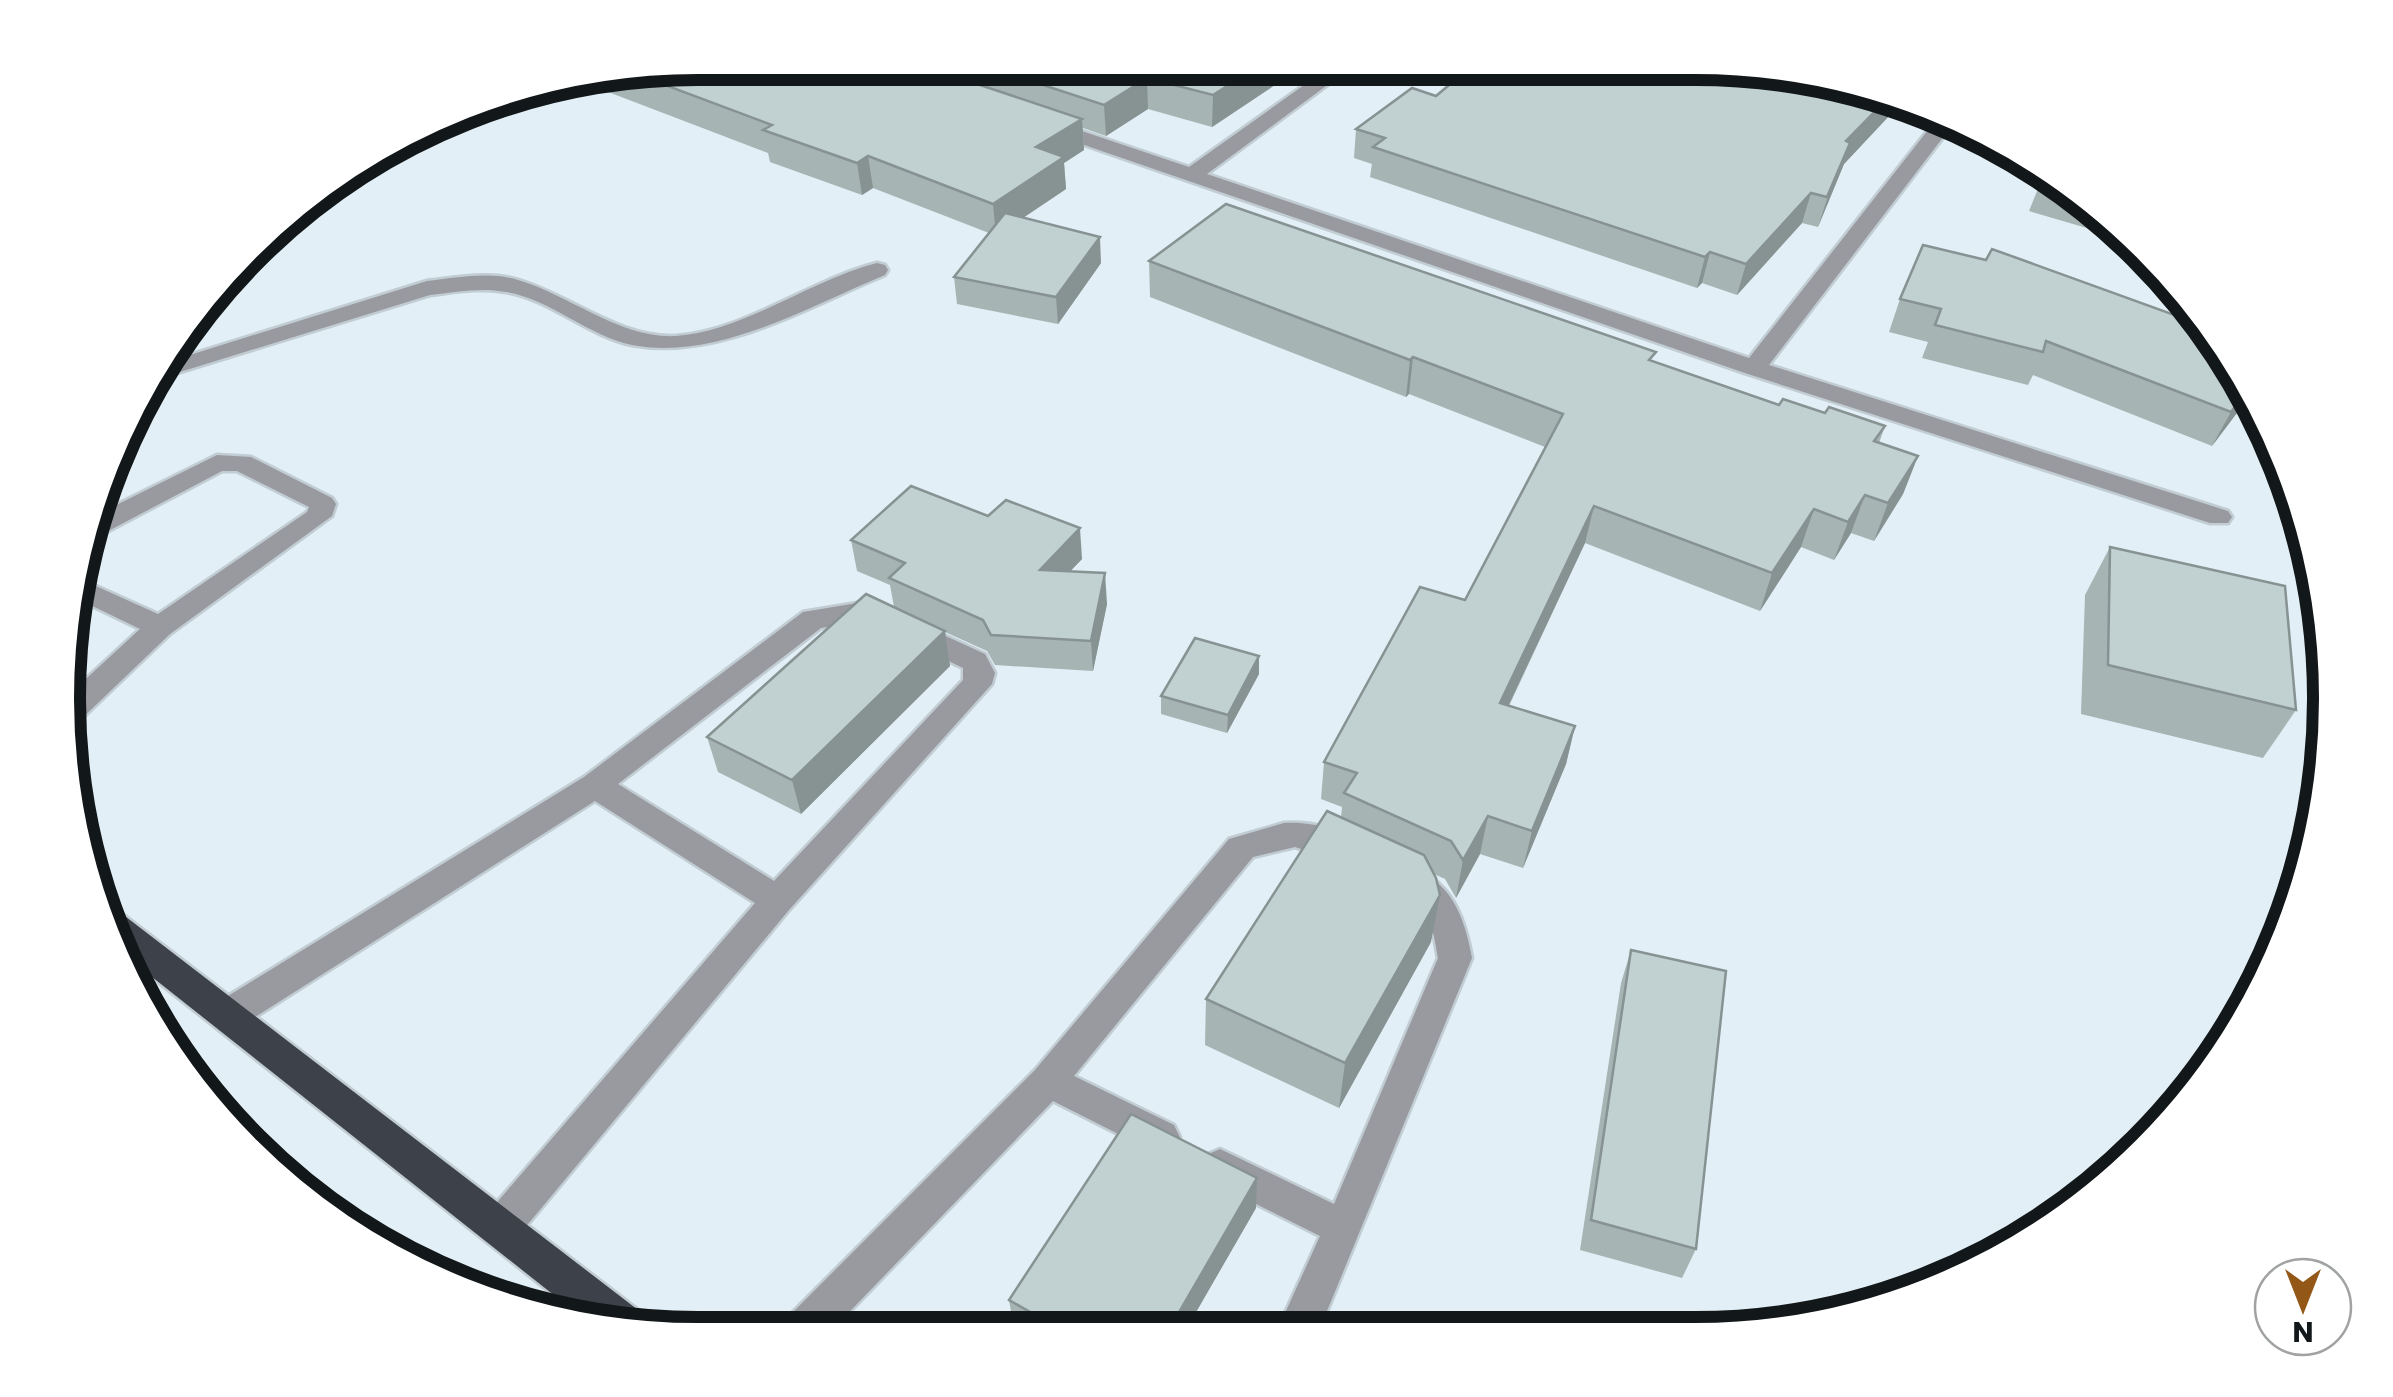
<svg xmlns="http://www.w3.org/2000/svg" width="2393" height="1397" viewBox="0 0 2393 1397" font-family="Poppins,sans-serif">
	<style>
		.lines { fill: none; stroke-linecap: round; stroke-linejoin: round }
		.lane-casing { stroke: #c1ccd3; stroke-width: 5 }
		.street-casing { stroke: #c1ccd3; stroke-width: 5 }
		.highway-casing { stroke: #c1ccd3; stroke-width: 5 }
		.lane { fill: #989a9f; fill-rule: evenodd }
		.street { fill: #989a9f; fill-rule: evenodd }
		.highway { fill: #3c414a; fill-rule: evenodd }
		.wall { fill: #a6b4b4 }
		.shaded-wall { fill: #879292 }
		.building { fill: #c1d1d1; stroke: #879292; stroke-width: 2.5 }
		.rim { fill: none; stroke: #121719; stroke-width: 12 }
	</style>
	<rect width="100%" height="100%" fill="#e2eff6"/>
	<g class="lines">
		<g class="lane-casing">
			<g id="lane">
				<path d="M877,263L885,265L888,270L885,275C807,307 718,361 632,345C588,336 550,299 506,292C481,287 455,292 430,295L154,380L161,364L427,281C456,278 490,271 518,280C570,295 620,339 676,336C743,332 812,279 877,263Z"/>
				<path d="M217,455L251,457L332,498L336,504L332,516L170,634L76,724L67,726L63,700L140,629L76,598L78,578L158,614L307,512L309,507L237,471H222L95,538L83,540L92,517Z"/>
				<path d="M869,601L985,654L995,673L992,684L789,910L514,1241L500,1247L486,1241L480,1228L486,1215L755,903L595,801L241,1026L228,1030L215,1026L210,1015L215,1004L584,777L803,612ZM866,621L963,668V680L774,881L618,784L821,628Z"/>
				<path d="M1284,823C1308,821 1352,829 1363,851L1359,860L1347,864L1295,847L1253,857L1074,1076L1174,1125L1180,1137L1174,1149L1161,1154L1148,1149L1053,1101L829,1333H780L786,1319L1035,1070L1229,839Z"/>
				<path d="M1407,866C1451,880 1464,915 1472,958L1318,1333H1276L1320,1236L1206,1179L1201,1167L1206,1155L1220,1149L1334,1204L1438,958C1434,938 1433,916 1416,902C1406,893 1397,891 1390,879L1395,870Z"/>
			</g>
		</g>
		<g class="street-casing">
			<path id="street" d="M1335,63H1357L1207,174L1749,358L1939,116L1954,123L1769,365L2228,511L2232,517L2228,523H2210L1745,373L1038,129L1035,125L1038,121H1052L1189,167Z"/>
		</g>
		<g class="highway-casing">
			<path id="highway" d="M105,906L117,910L642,1313L646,1331L584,1319L123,954L99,908Z"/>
		</g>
		<use href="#lane" class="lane"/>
		<use href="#street" class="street"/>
		<use href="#highway" class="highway"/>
	</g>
	<g class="wall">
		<path d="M698,62L1308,63L1212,127L1148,109L1106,136L1083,128L1084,150L1064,163L1066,189L1023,218L1101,263L1058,324L957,304L954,277L989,233L873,188L862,195L770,162L768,153L582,82Z"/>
		<path d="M1436,96H1899L1905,99L1844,164L1818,227L1802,223L1737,295L1702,283L1697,288L1370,177L1372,164L1354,158L1356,129Z"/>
		<path d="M2048,170L2114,236L2029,211L2042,179Z"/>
		<path d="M1923,245L2246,401L2212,446L2033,375L2028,385L1922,358L1928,342L1889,332L1900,299Z"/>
		<path d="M1149,261L1654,362L1779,405L1825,413L1885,426L1879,443L1918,456L1903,494L1874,541L1851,533L1834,560L1801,547L1760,611L1585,543L1509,706L1575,726L1566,764L1523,868L1480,854L1456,898L1445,879L1434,874L1431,942L1339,1108L1205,1045L1206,999L1341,817L1342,807L1321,799L1324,762L1465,600L1545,447L1409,394L1406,397L1150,297Z"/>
		<path d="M851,540L1082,559L1070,571L1107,604L1093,671L995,665L987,651L945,632L950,666L801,814L718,772L707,737L894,607L890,585L857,571Z"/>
		<path d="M2110,547L2296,710L2263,758L2081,714L2085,595Z"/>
		<path d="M1259,674L1227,733L1161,714V696Z"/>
		<path d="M1631,950L1696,1249L1682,1278L1580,1250L1621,983Z"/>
		<path d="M1256,1208L1184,1333H1022L1014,1329L1009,1300Z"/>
	</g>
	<g class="shaded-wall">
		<path d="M1263,63H1308L1212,127L1213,95Z"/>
		<path d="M1147,78L1148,109L1106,136L1104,105Z"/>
		<path d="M1891,95L1905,99L1844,164L1818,227L1846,141Z"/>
		<path d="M1082,119L1084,150L1064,163L1066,189L996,236L993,204L1036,147Z"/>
		<path d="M868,156L873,188L862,195L857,163Z"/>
		<path d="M1811,193L1802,223L1737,295L1746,264Z"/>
		<path d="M1100,237L1101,263L1058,324L1056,297Z"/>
		<path d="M1710,252L1702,283L1697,288L1705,257Z"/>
		<path d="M1413,357L1409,394L1406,397L1410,360Z"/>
		<path d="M2244,395L2246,401L2212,446L2231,412Z"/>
		<path d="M1918,456L1903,494L1874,541L1888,503Z"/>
		<path d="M1865,495L1851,533L1834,560L1848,522Z"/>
		<path d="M1594,506L1585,543L1492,740L1500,703Z"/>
		<path d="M1814,509L1801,547L1760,611L1772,573Z"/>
		<path d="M1080,528L1082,559L1043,600L1040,570Z"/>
		<path d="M1105,573L1107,604L1093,671L1091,641Z"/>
		<path d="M945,631L950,666L801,814L792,780Z"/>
		<path d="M1259,656V674L1227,733L1228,715Z"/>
		<path d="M1575,726L1566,764L1523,868L1532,831Z"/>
		<path d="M1488,816L1480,854L1456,898L1463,860Z"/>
		<path d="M1440,895L1431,942L1339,1108L1345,1063Z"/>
		<path d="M1257,1178L1256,1208L1184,1333H1167Z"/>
	</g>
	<g class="building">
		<path d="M698,62L914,63L1082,119L1036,147L1064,157L993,204L868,156L857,163L763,130L772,125L633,73Z"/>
		<path d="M976,63H1263L1213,95L1147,78L1104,105Z"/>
		<path d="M1474,64H1737L1891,95L1846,141L1850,143L1827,197L1811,193L1746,264L1710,252L1705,257L1373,147L1385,138L1356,129L1412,88L1436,96Z"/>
		<path d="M2048,170L2063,185L2042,179Z"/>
		<path d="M1226,204L1656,352L1649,360L1779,405L1783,399L1825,413L1829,407L1885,426L1874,441L1918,456L1888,503L1865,495L1848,522L1814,509L1772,573L1594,506L1500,703L1575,726L1532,831L1488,816L1463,860L1451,841L1344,793L1357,773L1324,762L1420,587L1465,600L1563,414L1413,357L1410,360L1149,261Z"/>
		<path d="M1005,213L1100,237L1056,297L954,277Z"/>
		<path d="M1923,245L1986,260L1992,249L2205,326L2223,345L2244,395L2231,412L2046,341L2043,352L1935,325L1941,309L1900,299Z"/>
		<path d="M911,486L988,516L1006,500L1080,528L1040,570L1105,573L1091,641L991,635L983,620L889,578L905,563L851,540Z"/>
		<path d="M2110,547L2285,586L2296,710L2108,665Z"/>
		<path d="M866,594L945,631L792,780L707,737Z"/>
		<path d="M1195,638L1259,656L1228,715L1161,696Z"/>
		<path d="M1327,811L1424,855L1436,878L1440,895L1345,1063L1206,999Z"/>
		<path d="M1631,950L1726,971L1696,1249L1591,1220Z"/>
		<path d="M1131,1114L1257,1178L1167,1333H1067L1009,1300Z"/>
	</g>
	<path d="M0 0H2393V1397H0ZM698 80H1695A618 618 0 0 1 2313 698V699A618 618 0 0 1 1695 1317H698A618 618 0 0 1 80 699V698A618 618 0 0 1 698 80Z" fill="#fff" fill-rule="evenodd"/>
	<path class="rim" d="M698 80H1695A618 618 0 0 1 2313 698V699A618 618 0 0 1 1695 1317H698A618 618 0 0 1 80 699V698A618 618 0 0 1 698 80Z"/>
	<g transform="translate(2303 1307) rotate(180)"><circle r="48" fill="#ffffff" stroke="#a0a2a3" stroke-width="2.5"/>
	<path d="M0-8L18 38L0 25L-18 38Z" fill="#935717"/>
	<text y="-15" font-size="28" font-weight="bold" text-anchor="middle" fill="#121719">N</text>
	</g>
</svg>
